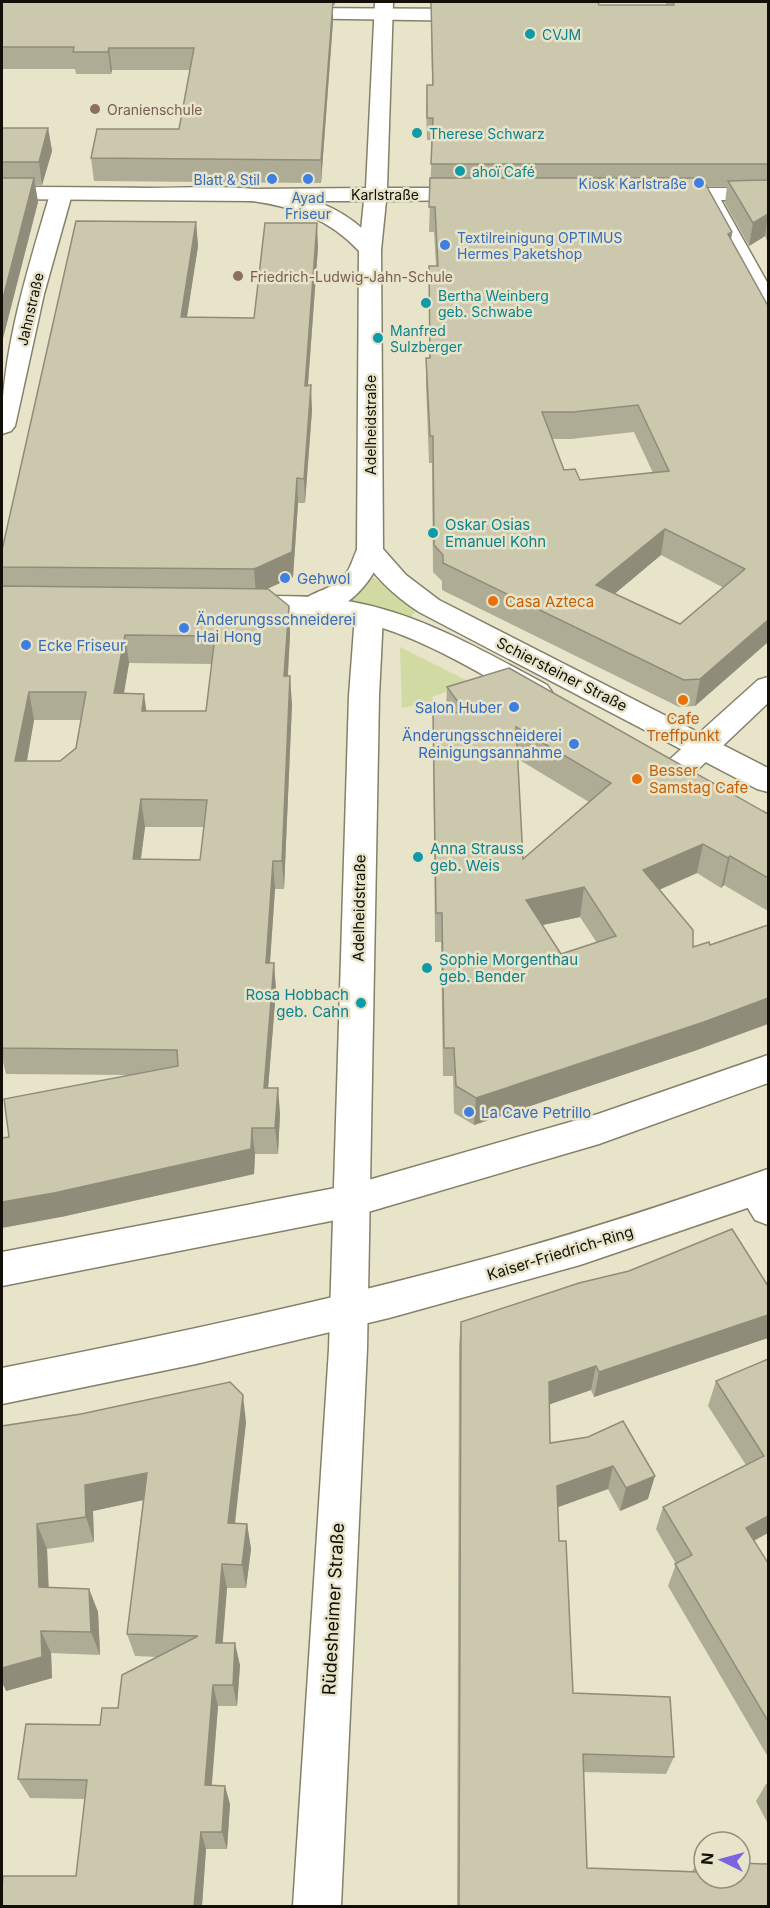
<svg xmlns="http://www.w3.org/2000/svg" width="770" height="1908" viewBox="0 0 770 1908" font-family="Inter,sans-serif">
	<style>
		.green { fill: #d2daa3 }
		.lines { fill: none; stroke-linecap: round; stroke-linejoin: round }
		.minor-casing { stroke: #858169; stroke-width: 3 }
		.tertiary-casing { stroke: #858169; stroke-width: 3 }
		.primary-casing { stroke: #858169; stroke-width: 3 }
		.minor { fill: #fff; fill-rule: evenodd }
		.tertiary { fill: #fff; fill-rule: evenodd }
		.primary { fill: #fff; fill-rule: evenodd }
		.wall { fill: #afac96; fill-rule: evenodd }
		.shaded-wall { fill: #8f8c7a }
		.building { fill: #ccc8ae; stroke: #8f8c7a; stroke-width: 1.5; fill-rule: evenodd }
		.culture-dot { fill: #0f9aa8; stroke: #e8e4c9; stroke-width: 2 }
		.education-dot { fill: #8d6e63; stroke: #e8e4c9; stroke-width: 2 }
		.shop-dot { fill: #3f7fe0; stroke: #e8e4c9; stroke-width: 2 }
		.food-dot { fill: #e8710a; stroke: #e8e4c9; stroke-width: 2 }
		.labels { text-anchor: middle; dominant-baseline: central; stroke-width: 5; stroke-linejoin: round; paint-order: stroke }
		.far-culture-label { font-size: 14px; fill: #0d838f; stroke: #e8e4c9; text-anchor: start }
		.far-education-label { font-size: 14px; fill: #785e54; stroke: #e8e4c9; text-anchor: start }
		.far-shop-label { font-size: 14px; fill: #366cbe; stroke: #e8e4c9; text-anchor: end }
		.far-street-label { font-size: 14px; fill: #110f07; stroke: #e8e4c9 }
		.culture-label { font-size: 15px; fill: #0d838f; stroke: #e8e4c9; text-anchor: start }
		.shop-label { font-size: 15px; fill: #366cbe; stroke: #e8e4c9; text-anchor: start }
		.food-label { font-size: 15px; fill: #c56008; stroke: #e8e4c9; text-anchor: start }
		.street-label { font-size: 15px; fill: #110f07; stroke: #e8e4c9 }
		.near-street-label { font-size: 18px; fill: #110f07; stroke: #e8e4c9 }
	</style>
	<rect width="100%" height="100%" fill="#e8e4c9"/>
	<g class="green">
		<path d="M371,577C378,578 407,602 418,608L408,621L345,601L359,592Z"/>
		<path d="M400,647L484,689L450,697L446,692L432,697L434,701L402,708Z"/>
	</g>
	<g class="lines">
		<g class="minor-casing">
			<g id="minor">
				<path d="M375,2H393L387,188H475L483,189L486,194L483,199L475,200L386,201L381,250L378,255L370,257L362,255L359,250L364,201H252L244,200L241,195L244,190L252,189L366,188Z"/>
				<path d="M61,188L69,189L72,194L44,294L15,426L11,431L2,434C0,356 28,268 50,194L53,189Z"/>
				<path d="M668,188H768V200H721L768,284V311L760,309L756,304L700,200L660,199L657,194L660,189Z"/>
				<path d="M370,541L380,544L383,550C375,583 339,622 302,612L298,606C306,593 327,591 339,581C352,571 352,557 360,544Z"/>
				<path d="M369,606L379,609L383,615L379,696L367,1349L341,1906H293L329,1349L349,696L355,615L359,609Z"/>
				<path d="M768,677V703L691,776L680,779L669,776L665,768L669,760L758,680Z"/>
				<path d="M755,1174L768,1180V1225L755,1220L737,1190L742,1179Z"/>
			</g>
		</g>
		<g class="tertiary-casing">
			<g id="tertiary">
				<path d="M288,8L477,9L484,11L486,15L484,19L477,21L281,18L279,14L281,10Z"/>
				<path d="M2,187C51,187 100,187 148,188C226,188 330,176 381,250L383,549L406,575L439,600L768,768V792L757,789L419,612C394,596 373,575 357,550L359,251C329,219 295,207 252,201L2,199Z"/>
				<path d="M243,596C280,596 317,595 353,602C423,615 485,652 547,685L552,692L547,699L537,702L527,699C475,671 423,638 366,623C326,612 284,614 243,614L233,611L229,605L233,599Z"/>
			</g>
		</g>
		<g class="primary-casing">
			<g id="primary">
				<path d="M768,1055V1083L599,1144L351,1217L2,1286V1252L351,1185L598,1114Z"/>
				<path d="M768,1169V1201L580,1265L389,1318L196,1364L2,1404V1368C163,1336 324,1302 483,1259C579,1233 674,1202 768,1169Z"/>
			</g>
		</g>
		<use href="#minor" class="minor"/>
		<use href="#tertiary" class="tertiary"/>
		<use href="#primary" class="primary"/>
	</g>
	<g class="wall">
		<path d="M2,2H335V5H333V21L321,183L94,181L91,158L179,129L190,70H112L111,74H76L75,69H2Z"/>
		<path d="M430,2H598L599,5H666V2H768V243L765,236L749,246L725,203L727,186H707L732,232L731,240L768,306V642L695,706L679,707L442,590V581L433,572L432,463H429L426,385V358H429V266H436L434,232H429L432,140H427L426,106L427,85H432L431,5H430ZM634,432L653,473L580,480L564,470L552,439H571ZM661,555L724,588L680,624L614,594Z"/>
		<path d="M2,128H48L52,151L42,185H35L38,202L2,342Z"/>
		<path d="M196,222L198,246L187,317L254,318L318,247L308,386L312,410L305,503H298L293,577L267,589L289,606L290,634L288,676L292,704L284,889H275L270,963H274L276,990L268,1088L280,1113L278,1154H255L254,1174L61,1217L9,1137L129,1075L6,1074L2,1058V550ZM129,663L212,664L206,711H147L124,693ZM34,720H81L76,748L60,761H27ZM145,827H204L200,860L141,859Z"/>
		<path d="M447,687L768,814V911L724,885L721,888L697,873L659,890L697,1050L474,1125L454,1113L453,1076H443L441,942H435L433,742V712H446ZM518,759L589,802L523,859ZM580,917L597,943L561,954L542,925Z"/>
		<path d="M768,1286V1338L594,1397L591,1390L549,1404L550,1443L588,1437L648,1499L620,1511L608,1489L558,1507L559,1541L573,1693L674,1757L666,1774L583,1772L587,1868L692,1871L698,1863L767,1864L768,1906H457L459,1347L461,1322Z"/>
		<path d="M768,1359V1533L754,1540L768,1563V1757L668,1586L676,1564L656,1529L663,1507L746,1465L708,1406L716,1381Z"/>
		<path d="M246,1422L235,1524H247L251,1549L246,1588H227L222,1643L240,1665L237,1706H218L212,1785L230,1804L227,1849H206L202,1906H2L76,1876L85,1799L30,1798L18,1779L100,1725L118,1708L158,1657L135,1656L127,1634L143,1500L93,1511L94,1542L47,1549L49,1587L89,1589L98,1612L100,1655L51,1653L52,1678L6,1691L2,1426Z"/>
		<path d="M768,1783V1824L756,1801L766,1784Z"/>
	</g>
	<g class="shaded-wall">
		<path d="M333,2V21L321,183V160Z"/>
		<path d="M109,48L112,70L111,74L108,52Z"/>
		<path d="M48,128L52,151L42,185L39,162Z"/>
		<path d="M34,178L38,202L2,342V302Z"/>
		<path d="M768,215L765,236L749,246L753,223Z"/>
		<path d="M196,222L198,246L183,342L181,317Z"/>
		<path d="M317,223L318,247L306,410L305,386Z"/>
		<path d="M732,232L728,258V234Z"/>
		<path d="M311,385L312,410L305,503L304,479Z"/>
		<path d="M297,478L298,503L293,577L256,594L254,569Z"/>
		<path d="M665,529L661,555L593,612L596,585Z"/>
		<path d="M289,606L290,634L286,704L284,676Z"/>
		<path d="M768,620V642L695,706L700,679Z"/>
		<path d="M125,635L129,663L119,721L114,693Z"/>
		<path d="M290,676L292,704L284,889L282,861Z"/>
		<path d="M29,692L34,720L22,788L15,761Z"/>
		<path d="M144,694L148,722L142,711Z"/>
		<path d="M141,799L145,827L137,887L133,859Z"/>
		<path d="M703,844L697,873L638,899L643,870Z"/>
		<path d="M730,856L724,885L721,888L728,858Z"/>
		<path d="M273,861L275,889L268,990L266,963Z"/>
		<path d="M584,887L580,917L524,929L526,900Z"/>
		<path d="M274,963L276,990L266,1114L264,1088Z"/>
		<path d="M768,998V1024L697,1050L474,1125L476,1098Z"/>
		<path d="M278,1088L280,1113L278,1154L275,1128Z"/>
		<path d="M252,1128L255,1154L254,1174L61,1217L2,1228V1202Z"/>
		<path d="M768,1315V1338L594,1397L599,1372Z"/>
		<path d="M596,1366L591,1390L545,1406L549,1382Z"/>
		<path d="M243,1395L246,1422L232,1548L228,1523Z"/>
		<path d="M613,1466L608,1489L553,1509L557,1486Z"/>
		<path d="M147,1473L153,1498L93,1511L94,1542L86,1517L85,1485Z"/>
		<path d="M655,1476L648,1499L620,1511L626,1488Z"/>
		<path d="M768,1516V1533L737,1550L746,1528Z"/>
		<path d="M37,1524L47,1549L49,1610L39,1587Z"/>
		<path d="M247,1524L251,1549L246,1588L242,1565Z"/>
		<path d="M222,1564L227,1588L221,1665L216,1643Z"/>
		<path d="M89,1589L98,1612L100,1655L91,1632Z"/>
		<path d="M41,1631L51,1653L52,1678L6,1691L2,1682V1668Z"/>
		<path d="M235,1643L240,1665L237,1706L233,1685Z"/>
		<path d="M213,1685L218,1706L210,1804L205,1785Z"/>
		<path d="M225,1786L230,1804L227,1849L222,1832Z"/>
		<path d="M201,1832L206,1849L202,1906H194Z"/>
	</g>
	<g class="building">
		<path d="M2,2H333L321,160L91,158L97,129H179L194,48H109L108,52H73L74,47H2Z"/>
		<path d="M431,2H598L599,5H674L673,2H768V164H431L433,118H427V85H433Z"/>
		<path d="M2,128H48L39,162H2Z"/>
		<path d="M2,178H34L2,302Z"/>
		<path d="M430,178H702L732,232L728,234L768,306V620L700,679L684,680L443,563V555L434,545L433,436H430L426,358H430L429,266H438L435,207H429ZM638,405L669,471L580,480L575,469L564,470L542,412H573ZM665,529L745,569L680,624L596,585Z"/>
		<path d="M768,180V214L753,223L728,181Z"/>
		<path d="M76,221L196,222L181,317L254,318L265,223H317L305,386L311,385L304,479L297,478L292,552L254,569L2,567V550Z"/>
		<path d="M2,586L268,589L289,606L284,676H290L282,861H273L266,963H274L264,1088H278L275,1128H252L251,1149L54,1193L2,1202V1138L9,1137L4,1099L178,1066L177,1050L2,1048ZM125,635L215,636L206,711H142L144,694L114,693ZM29,692H86L76,748L60,761H15ZM141,799L207,800L200,860L133,859Z"/>
		<path d="M509,668L768,814V878L730,856L728,858L703,844L643,870L693,930V947L709,942L710,945L768,925V998L704,1022L476,1098L456,1086L454,1048H444L442,913H436L433,712L466,713L447,687ZM516,727L611,783L523,859ZM584,887L616,936L561,954L526,900Z"/>
		<path d="M732,1229L768,1286V1315L599,1372L596,1366L549,1382L550,1443L588,1437L623,1421L655,1476L626,1488L613,1466L557,1486L559,1541H566L573,1693L670,1697L674,1757L583,1754L587,1868L698,1872V1863H704V1878H740V1863L767,1864L768,1863V1906H459L461,1322L579,1283L629,1271Z"/>
		<path d="M768,1359V1516L746,1528L768,1563V1721L675,1564L692,1555L663,1507L764,1456L716,1381Z"/>
		<path d="M230,1382L243,1395L228,1523L247,1524L242,1565L222,1564L216,1643H235L233,1685H213L205,1785L225,1786L222,1832H201L194,1906H2V1888L3,1876H76L87,1780L18,1779L26,1724L100,1725L102,1708H118L122,1675L198,1636L127,1634L147,1473L85,1485L86,1517L37,1524L39,1587L89,1589L91,1632L41,1631L42,1657L2,1668V1426L81,1414Z"/>
	</g>
	<g class="culture-dot">
		<circle cx="530" cy="34" r="6"/>
		<circle cx="417" cy="133" r="6"/>
		<circle cx="460" cy="171" r="6"/>
		<circle cx="426" cy="303" r="6"/>
		<circle cx="378" cy="338" r="6"/>
		<circle cx="433" cy="533" r="6"/>
		<circle cx="418" cy="857" r="6"/>
		<circle cx="427" cy="968" r="6"/>
		<circle cx="361" cy="1003" r="6"/>
	</g>
	<g class="education-dot">
		<circle cx="95" cy="109" r="6"/>
		<circle cx="238" cy="276" r="6"/>
	</g>
	<g class="shop-dot">
		<circle cx="272" cy="179" r="6"/>
		<circle cx="308" cy="179" r="6"/>
		<circle cx="699" cy="183" r="6"/>
		<circle cx="445" cy="245" r="6"/>
		<circle cx="285" cy="578" r="6"/>
		<circle cx="184" cy="628" r="6"/>
		<circle cx="26" cy="645" r="6"/>
		<circle cx="514" cy="707" r="6"/>
		<circle cx="574" cy="744" r="6"/>
		<circle cx="469" cy="1112" r="6"/>
	</g>
	<g class="food-dot">
		<circle cx="493" cy="601" r="6"/>
		<circle cx="683" cy="700" r="6"/>
		<circle cx="637" cy="779" r="6"/>
	</g>
	<g class="labels">
		<g class="far-culture-label">
			<text x="542" y="34">CVJM</text>
			<text x="429" y="133">Therese Schwarz</text>
			<text x="472" y="171">ahoï Café</text>
			<text x="438" y="295">Bertha Weinberg<tspan x="438" dy="16">geb. Schwabe</tspan></text>
			<text x="390" y="330">Manfred<tspan x="390" dy="16">Sulzberger</tspan></text>
		</g>
		<g class="far-education-label">
			<text x="107" y="109">Oranienschule</text>
			<text x="250" y="276">Friedrich-Ludwig-Jahn-Schule</text>
		</g>
		<g class="far-shop-label">
			<text x="260" y="179">Blatt &amp; Stil</text>
			<text x="687" y="183">Kiosk Karlstraße</text>
			<text x="308" y="197" text-anchor="middle">Ayad<tspan x="308" dy="16">Friseur</tspan></text>
			<text x="457" y="237" text-anchor="start">Textilreinigung OPTIMUS<tspan x="457" dy="16">Hermes Paketshop</tspan></text>
		</g>
		<g class="far-street-label">
			<text x="385" y="194">Karlstraße</text>
			<text transform="translate(30 309) rotate(-77)">Jahnstraße</text>
			<text transform="translate(370 425) rotate(-90)">Adelheidstraße</text>
		</g>
		<g class="culture-label">
			<text x="445" y="524">Oskar Osias<tspan x="445" dy="17">Emanuel Kohn</tspan></text>
			<text x="430" y="848">Anna Strauss<tspan x="430" dy="17">geb. Weis</tspan></text>
			<text x="439" y="959">Sophie Morgenthau<tspan x="439" dy="17">geb. Bender</tspan></text>
			<text x="349" y="994" text-anchor="end">Rosa Hobbach<tspan x="349" dy="17">geb. Cahn</tspan></text>
		</g>
		<g class="shop-label">
			<text x="297" y="578">Gehwol</text>
			<text x="196" y="619">Änderungsschneiderei<tspan x="196" dy="17">Hai Hong</tspan></text>
			<text x="38" y="645">Ecke Friseur</text>
			<text x="502" y="707" text-anchor="end">Salon Huber</text>
			<text x="562" y="735" text-anchor="end">Änderungsschneiderei<tspan x="562" dy="17">Reinigungsannahme</tspan></text>
			<text x="481" y="1112">La Cave Petrillo</text>
		</g>
		<g class="food-label">
			<text x="505" y="601">Casa Azteca</text>
			<text x="683" y="718" text-anchor="middle">Cafe<tspan x="683" dy="17">Treffpunkt</tspan></text>
			<text x="649" y="770">Besser<tspan x="649" dy="17">Samstag Cafe</tspan></text>
		</g>
		<g class="street-label">
			<text transform="translate(562 674) rotate(27)">Schiersteiner Straße</text>
			<text transform="translate(359 908) rotate(-89)">Adelheidstraße</text>
			<text transform="translate(560 1253) rotate(-17)">Kaiser-Friedrich-Ring</text>
		</g>
		<g class="near-street-label">
			<text transform="translate(333 1609) rotate(-87)">Rüdesheimer Straße</text>
		</g>
	</g>
	<rect width="770" height="1908" fill="none" stroke="#110f07" stroke-width="6"/>
	<g transform="translate(722 1860) rotate(275)"><circle r="28" fill="#e8e4c9" stroke="#928f7b" stroke-width="1.5"/>
	<path d="M0-4.5L10 22L0 15L-10 22Z" fill="#7d63de"/>
	<text y="-9" font-size="16" font-weight="bold" text-anchor="middle" fill="#110f07">N</text>
	</g>
</svg>
